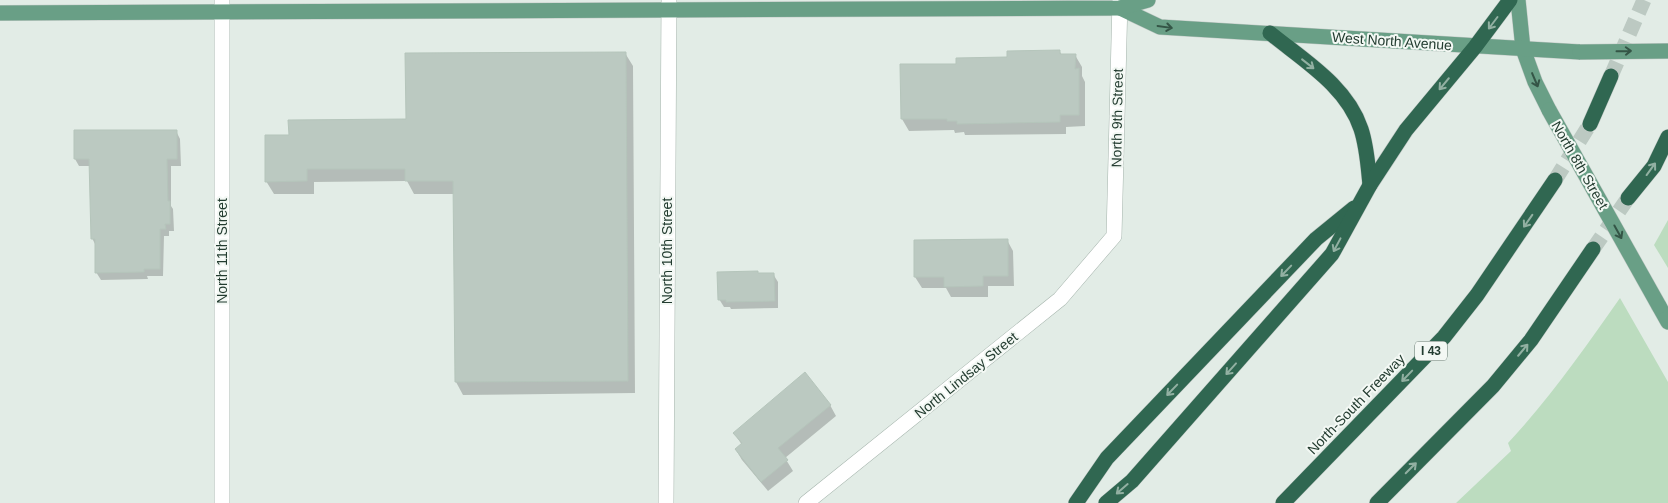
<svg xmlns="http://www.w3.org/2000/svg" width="1668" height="503" viewBox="0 0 1668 503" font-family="Helvetica,sans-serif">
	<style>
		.green { fill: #bcdcbf }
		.shadow { fill: #0003 }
		.building { fill: #bbc9c1; stroke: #b5c5bb }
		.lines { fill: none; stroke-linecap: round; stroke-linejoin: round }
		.highway-tunnel { stroke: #bcc9c2; stroke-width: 15; stroke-dasharray: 15 8; stroke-linecap: butt }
		.minor-casing { stroke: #a5b4ac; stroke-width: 16 }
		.major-casing { stroke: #c1c8c5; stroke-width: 16 }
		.highway-casing { stroke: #c1c8c5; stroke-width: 16 }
		.minor { stroke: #fff; stroke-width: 15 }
		.major { stroke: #699f86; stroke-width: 15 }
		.highway { stroke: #306751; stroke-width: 15 }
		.major-bridge-casing { stroke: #c1c8c5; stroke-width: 16; stroke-linecap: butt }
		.major-bridge { stroke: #699f86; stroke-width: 15 }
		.oneway { stroke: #92b0a2 }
		.oneway2 { stroke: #345546 }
		.labels { text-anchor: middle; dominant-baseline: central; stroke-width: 4; stroke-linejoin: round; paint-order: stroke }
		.shield { fill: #f3f8f4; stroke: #61746b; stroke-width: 1 }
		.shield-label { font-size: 12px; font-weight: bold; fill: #233c30 }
		.street-label { font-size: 14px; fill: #233c30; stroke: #f3f8f4 }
	</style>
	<rect width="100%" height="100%" fill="#e2ece6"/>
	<g class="green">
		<path d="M1668,220V268L1654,245Z"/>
		<path d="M1620,298L1668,382V503H1456L1511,451L1508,443C1550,398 1585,348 1620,298Z"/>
	</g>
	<g class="shadow">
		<path d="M1060,52L1062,55H1075L1082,67V76L1085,82V126L1066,127V134L965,135L964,132L955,133L954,130L909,131L902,119L958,65Z"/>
		<path d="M625,53L633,66L635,393L463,395L456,382L454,194H414L407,181L314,182V194H274L266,181L290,137L407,120Z"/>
		<path d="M176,131L180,139L181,166H171V206L173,209L174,231H169V236H164L163,276H147L148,279L101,280L96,272V246L92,238L91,166H79L75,159Z"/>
		<path d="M1007,240L1013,251L1014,286H988V297H951L946,288H922L915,277Z"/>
		<path d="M773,274L778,282V308L731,309L730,307H724L719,299L759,275Z"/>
		<path d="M830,405L836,416L785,458L793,471L768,491L742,460L736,450L742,445L734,433Z"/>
	</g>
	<g class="building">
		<path d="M1060,50V54H1076L1075,69L1079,68V115H1060V122L957,124V121H947V119H901L900,64H956V58L1007,57V51Z"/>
		<path d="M626,52L628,381L455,382L453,181H405V169H307V181L265,182V135H289L288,120L406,119L405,53Z"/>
		<path d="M74,130H177V159H167L168,201H170V224H165L166,229H160V269H144V272L95,273V239H91L89,159H74Z"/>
		<path d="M1008,239V276H983V286L944,287V277H914V240Z"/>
		<path d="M758,271V273H774L775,301L726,302V300H718L717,272Z"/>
		<path d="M805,372L831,405L778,448L788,460L761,482L735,449L742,443L733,433Z"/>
	</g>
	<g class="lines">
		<g class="highway-tunnel">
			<path d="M1611,76L1644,0"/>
			<path d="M1555,180L1590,124"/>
			<path d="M1593,249L1628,198"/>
		</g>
		<g class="minor-casing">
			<g id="minor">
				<path d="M222,503V0"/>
				<path d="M666,503L669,0"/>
				<path d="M806,503L1060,299L1114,236L1120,0"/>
			</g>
		</g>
		<g class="major-casing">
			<g id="major">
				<path d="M1518,0L1523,49L1535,82L1549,110"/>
				<path d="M1120,8L1160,27L1580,52"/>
				<path d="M0,13L1120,8L1148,0"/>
				<path d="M1659,306L1668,322"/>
			</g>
		</g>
		<g class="highway-casing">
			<g id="highway">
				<path d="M1270,33C1303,60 1347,86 1361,129C1367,147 1368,166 1370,185"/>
				<path d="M1590,124L1611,76"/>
				<path d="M1628,198L1654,166L1668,137"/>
				<path d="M1076,503L1107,458L1316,239L1354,208"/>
				<path d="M1106,503L1132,481L1332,254L1370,185L1406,130L1475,47L1510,0"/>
				<path d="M1283,503L1444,337L1477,295L1555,180"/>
				<path d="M1377,503L1493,386L1531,340L1593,249"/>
			</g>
		</g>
		<use href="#minor" class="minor"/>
		<use href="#major" class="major"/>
		<use href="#highway" class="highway"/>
		<g class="major-bridge-casing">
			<g id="major-bridge">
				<path d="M1580,52L1668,51"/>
				<path d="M1549,110L1659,306"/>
			</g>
		</g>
		<use href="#major-bridge" class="major-bridge"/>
	</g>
	<defs><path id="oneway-shaft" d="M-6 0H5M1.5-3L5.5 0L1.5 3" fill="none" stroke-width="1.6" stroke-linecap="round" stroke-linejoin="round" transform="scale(1.25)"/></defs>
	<g class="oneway">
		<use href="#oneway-shaft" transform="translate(1493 23) rotate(127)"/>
		<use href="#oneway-shaft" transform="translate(1308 64) rotate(38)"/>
		<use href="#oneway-shaft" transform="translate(1444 84) rotate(130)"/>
		<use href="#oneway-shaft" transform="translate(1651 169) rotate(-54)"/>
		<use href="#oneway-shaft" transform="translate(1528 221) rotate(125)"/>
		<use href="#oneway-shaft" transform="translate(1337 245) rotate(118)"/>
		<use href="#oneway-shaft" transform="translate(1286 271) rotate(134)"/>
		<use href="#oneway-shaft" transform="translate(1523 350) rotate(-50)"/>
		<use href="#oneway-shaft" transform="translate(1231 369) rotate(132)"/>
		<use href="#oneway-shaft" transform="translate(1407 376) rotate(134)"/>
		<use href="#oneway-shaft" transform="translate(1172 390) rotate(134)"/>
		<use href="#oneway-shaft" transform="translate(1411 468) rotate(-45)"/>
		<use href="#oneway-shaft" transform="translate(1122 489) rotate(139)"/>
	</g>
	<g class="oneway2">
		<use href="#oneway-shaft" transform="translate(1165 27) rotate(8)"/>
		<use href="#oneway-shaft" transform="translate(1624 51) rotate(-1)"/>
		<use href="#oneway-shaft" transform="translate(1535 80) rotate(67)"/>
		<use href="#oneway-shaft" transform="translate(1618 232) rotate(61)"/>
	</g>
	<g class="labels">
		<rect class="shield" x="1415" y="341.5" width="32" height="19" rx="4"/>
		<g class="shield-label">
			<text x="1431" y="351">I 43</text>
		</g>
		<g class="street-label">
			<text transform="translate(1392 41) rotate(4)">West North Avenue</text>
			<text transform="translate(1117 118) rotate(-89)">North 9th Street</text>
			<text transform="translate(1580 165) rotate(60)">North 8th Street</text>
			<text transform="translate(222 251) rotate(-90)">North 11th Street</text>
			<text transform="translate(667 251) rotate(-90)">North 10th Street</text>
			<text transform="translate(966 375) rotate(-39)">North Lindsay Street</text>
			<text transform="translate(1356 404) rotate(-46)">North-South Freeway</text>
		</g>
	</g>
</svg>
